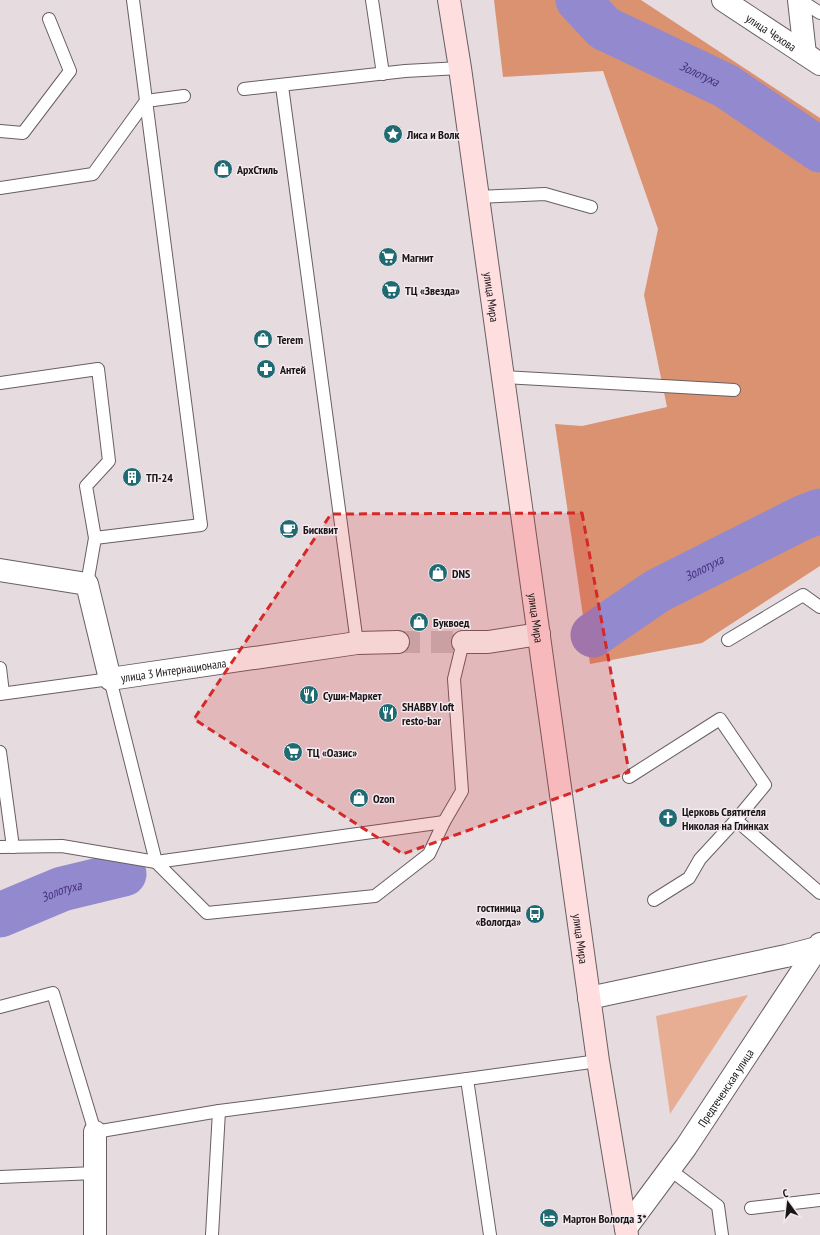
<svg xmlns="http://www.w3.org/2000/svg" width="820" height="1235" viewBox="0 0 820 1235" font-family="'PT Sans Narrow',sans-serif">
	<style>
		.green { fill: #e7ae94 }
		.forest { fill: #db9271 }
		.lines { fill: none; stroke-linecap: round; stroke-linejoin: round }
		.river { stroke: #9389ce; stroke-width: 45 }
		.minor-tunnel { stroke: #c7bec2; stroke-width: 22; stroke-dasharray: 22 11; stroke-linecap: butt }
		.service-casing { stroke: #685f63; stroke-width: 14 }
		.minor-casing { stroke: #685f63; stroke-width: 24 }
		.tertiary-casing { stroke: #685f63; stroke-width: 24 }
		.secondary-casing { stroke: #685f63; stroke-width: 24 }
		.service { stroke: #fff; stroke-width: 12 }
		.minor { stroke: #fff; stroke-width: 22 }
		.tertiary { stroke: #fff; stroke-width: 22 }
		.secondary { stroke: #ffdee0; stroke-width: 22 }
		.marked { fill: #d62828; fill-opacity: 0.2; stroke: #d62828; stroke-width: 3; stroke-dasharray: 8 5; stroke-linejoin: round }
		.labels { text-anchor: middle; dominant-baseline: central; stroke-width: 3; stroke-linejoin: round; paint-order: stroke }
		.street-label { font-size: 12px; fill: #191517; stroke: #f3e9ee }
		.poi-label { font-size: 12px; font-weight: bold; fill: #191517; stroke: #f3e9ee; text-anchor: start }
		.water-label { font-size: 13px; font-style: italic; fill: #443081; stroke: #f3e9ee }
	</style>
	<rect width="100%" height="100%" fill="#e6dce0"/>
	<path class="green" d="M748,995L670,1114L656,1016Z"/>
	<path class="forest" d="M494,0H641L820,118V566L702,643L590,664L555,424L582,426L667,407L644,295L658,229L603,71L503,77Z"/>
	<g class="lines">
		<g class="river">
			<path id="s1" d="M578,0L604,28L726,86L820,150"/>
			<path id="s2" d="M593,635L657,591L802,518L820,511"/>
			<path id="s3" d="M0,915L62,889L124,874"/>
		</g>
		<path class="minor-tunnel" d="M398,642H463"/>
		<g class="service-casing">
			<g id="service">
				<path d="M372,0L383,74"/>
				<path d="M800,0L820,13"/>
				<path d="M282,86L357,643"/>
				<path d="M244,89L405,71L460,68"/>
				<path d="M0,131L23,133L70,71L49,19"/>
				<path d="M0,188L93,174L146,101L184,96"/>
				<path d="M478,197L545,194L591,207"/>
				<path d="M503,377L734,390"/>
				<path d="M0,383L98,369L109,461L86,486L95,538"/>
				<path d="M87,584L95,538L201,525L133,0"/>
				<path d="M728,640L803,595L820,607"/>
				<path d="M0,668L3,693"/>
				<path d="M0,694L110,679L156,862L207,913L375,896L429,854L444,822L462,791L454,679L463,642"/>
				<path d="M0,752L13,847"/>
				<path d="M629,777L720,719L765,785L736,820L820,893"/>
				<path d="M0,847L62,846L156,862L444,822"/>
				<path d="M654,900L689,878L700,859L736,820"/>
				<path d="M0,1007L53,993L95,1132L219,1111L467,1079L598,1061"/>
				<path d="M467,1079L490,1235"/>
				<path d="M669,1169L718,1206L722,1235"/>
				<path d="M0,1177L95,1173"/>
				<path d="M751,1208L820,1200"/>
				<path d="M212,1235L219,1111"/>
			</g>
		</g>
		<g class="minor-casing">
			<g id="minor">
				<path d="M799,0L805,54"/>
				<path id="s4" d="M0,570L87,584L110,679L357,643L398,642"/>
				<path d="M463,642H488L539,634"/>
				<path d="M95,1132V1235"/>
			</g>
		</g>
		<g class="tertiary-casing">
			<g id="tertiary">
				<path id="s5" d="M723,0L820,64"/>
				<path d="M589,998L786,956L817,948"/>
				<path id="s6" d="M626,1228L686,1147L820,944"/>
			</g>
		</g>
		<g class="secondary-casing">
			<g id="secondary">
				<path id="s7" d="M449,0L460,68L598,1061L627,1235"/>
			</g>
		</g>
		<use href="#service" class="service"/>
		<use href="#minor" class="minor"/>
		<use href="#tertiary" class="tertiary"/>
		<use href="#secondary" class="secondary"/>
	</g>
	<path class="marked" d="M582,513L629,772L403,854L194,719L331,514Z"/>
	<defs>
		<g id="sight-disc" transform="scale(1)"><circle r="9.5" fill="#206b72" stroke="#f3e9ee"/><path d="M0-6L1.8-2.2L6-1.7L2.9 1.2L3.7 5.4L0 3.3L-3.7 5.4L-2.9 1.2L-6-1.7L-1.8-2.2Z" fill="#fff"/></g>
		<g id="shop-disc" transform="scale(1)"><circle r="9.5" fill="#206b72" stroke="#f3e9ee"/><path d="M-5-2.5h2.3a2.7 3.5 0 0 1 5.4 0H5L5.5 6h-11ZM-1.5-2.5h3a1.5 2.3 0 0 0-3 0Z" fill="#fff"/></g>
		<g id="supermarket-disc" transform="scale(1)"><circle r="9.5" fill="#206b72" stroke="#f3e9ee"/><path d="M-6-5.5h2.5l.6 2H6L4.5 2H-2.5L-4.4-4H-6ZM-1.5 3.2a1.3 1.3 0 1 0 .1 0ZM3 3.2a1.3 1.3 0 1 0 .1 0Z" fill="#fff"/></g>
		<g id="pharmacy-disc" transform="scale(1)"><circle r="9.5" fill="#206b72" stroke="#f3e9ee"/><path d="M-2-6h4v4h4v4h-4v4h-4v-4h-4v-4h4Z" fill="#fff"/></g>
		<g id="building-disc" transform="scale(1)"><circle r="9.5" fill="#206b72" stroke="#f3e9ee"/><path d="M-4-6H4V6H1V3H-1V6H-4ZM-2.5-4.3h1.7v1.8h-1.7ZM.8-4.3h1.7v1.8H.8ZM-2.5-1h1.7V.8h-1.7ZM.8-1h1.7V.8H.8Z" fill="#fff"/></g>
		<g id="cafe-disc" transform="scale(1)"><circle r="9.5" fill="#206b72" stroke="#f3e9ee"/><path d="M-5.5-4.5H6V0H3Q3 3.5 0 3.5H-2.5Q-5.5 3.5-5.5 0ZM3-3.2v2h1.7v-2ZM-6 4.5H4V6H-6Z" fill="#fff"/></g>
		<g id="restaurant-disc" transform="scale(1)"><circle r="9.5" fill="#206b72" stroke="#f3e9ee"/><path d="M-5-6h1v4h1v-4h1v4h1v-4h1v5L-1.5 .5V6h-2V.5L-5-1ZM5-6V6H3V1.5H1.5Q1.5-4 5-6Z" fill="#fff"/></g>
		<g id="church-disc" transform="scale(1)"><circle r="9.5" fill="#206b72" stroke="#f3e9ee"/><path d="M-1.2-6h2.4v3.5h3.3v2.4h-3.3V6h-2.4V-.1h-3.3v-2.4h3.3Z" fill="#fff"/></g>
		<g id="bus-disc" transform="scale(1)"><circle r="9.5" fill="#206b72" stroke="#f3e9ee"/><path d="M-5-6H5V4H4V6H2V4H-2V6H-4V4H-5ZM-3.5-4V0h7V-4ZM-3.5 1.2v1.5H-2V1.2ZM2 1.2v1.5H3.5V1.2Z" fill="#fff"/></g>
		<g id="hotel-disc" transform="scale(1)"><circle r="9.5" fill="#206b72" stroke="#f3e9ee"/><path d="M-6-4.5h1.5V1H6V5H4.5V3h-9V5H-6ZM-4 0a1.8 1.8 0 1 1 3.6 0ZM.5 0V-2.5h3Q6-2.5 6 0Z" fill="#fff"/></g>
	</defs>
	<g fill-rule="evenodd">
		<use href="#sight-disc" x="393" y="134"/>
		<use href="#shop-disc" x="223" y="169"/>
		<use href="#supermarket-disc" x="388" y="257"/>
		<use href="#supermarket-disc" x="391" y="290"/>
		<use href="#shop-disc" x="263" y="339"/>
		<use href="#pharmacy-disc" x="266" y="369"/>
		<use href="#building-disc" x="132" y="477"/>
		<use href="#cafe-disc" x="289" y="529"/>
		<use href="#shop-disc" x="438" y="573"/>
		<use href="#shop-disc" x="419" y="622"/>
		<use href="#restaurant-disc" x="309" y="695"/>
		<use href="#restaurant-disc" x="388" y="713"/>
		<use href="#supermarket-disc" x="293" y="752"/>
		<use href="#shop-disc" x="359" y="798"/>
		<use href="#church-disc" x="668" y="818"/>
		<use href="#bus-disc" x="535" y="914"/>
		<use href="#hotel-disc" x="549" y="1218"/>
	</g>
	<g class="labels">
		<g class="street-label">
			<text stroke="none"><textPath href="#s5" startOffset="58">улица Чехова</textPath></text>
			<text stroke="none"><textPath href="#s7" startOffset="300">улица Мира</textPath></text>
			<text stroke="none"><textPath href="#s7" startOffset="624">улица Мира</textPath></text>
			<text stroke="none"><textPath href="#s4" startOffset="250">улица 3 Интернационала</textPath></text>
			<text stroke="none"><textPath href="#s7" startOffset="948">улица Мира</textPath></text>
			<text stroke="none"><textPath href="#s6" startOffset="172">Предтеченская улица</textPath></text>
		</g>
		<g class="poi-label">
			<text x="407" y="134">Лиса и Волк</text>
			<text x="237" y="169">АрхСтиль</text>
			<text x="402" y="257">Магнит</text>
			<text x="405" y="290">ТЦ «Звезда»</text>
			<text x="277" y="339">Terem</text>
			<text x="280" y="369">Антей</text>
			<text x="146" y="477">ТП-24</text>
			<text x="303" y="529">Бисквит</text>
			<text x="452" y="573">DNS</text>
			<text x="433" y="622">Буквоед</text>
			<text x="323" y="695">Суши-Маркет</text>
			<text x="402" y="706">SHABBY loft<tspan x="402" dy="14">resto-bar</tspan></text>
			<text x="307" y="752">ТЦ «Оазис»</text>
			<text x="373" y="798">Ozon</text>
			<text x="682" y="811">Церковь Святителя<tspan x="682" dy="14">Николая на Глинках</tspan></text>
			<text x="521" y="907" text-anchor="end">гостиница<tspan x="521" dy="14">«Вологда»</tspan></text>
			<text x="563" y="1218">Мартон Вологда 3*</text>
		</g>
		<g class="water-label">
			<text stroke="none"><textPath href="#s1" startOffset="144">Золотуха</textPath></text>
			<text stroke="none"><textPath href="#s2" startOffset="130">Золотуха</textPath></text>
			<text stroke="none"><textPath href="#s3" startOffset="66">Золотуха</textPath></text>
		</g>
	</g>
	<g transform="translate(788 1203) rotate(345)" stroke="#f3e9ee" stroke-width="3" paint-order="stroke">
	<path d="M0-3L7 15L0 10L-7 15Z" fill="#191517"/>
	<text y="-6" font-size="11" font-weight="bold" text-anchor="middle" fill="#191517">С</text>
	</g>
</svg>
